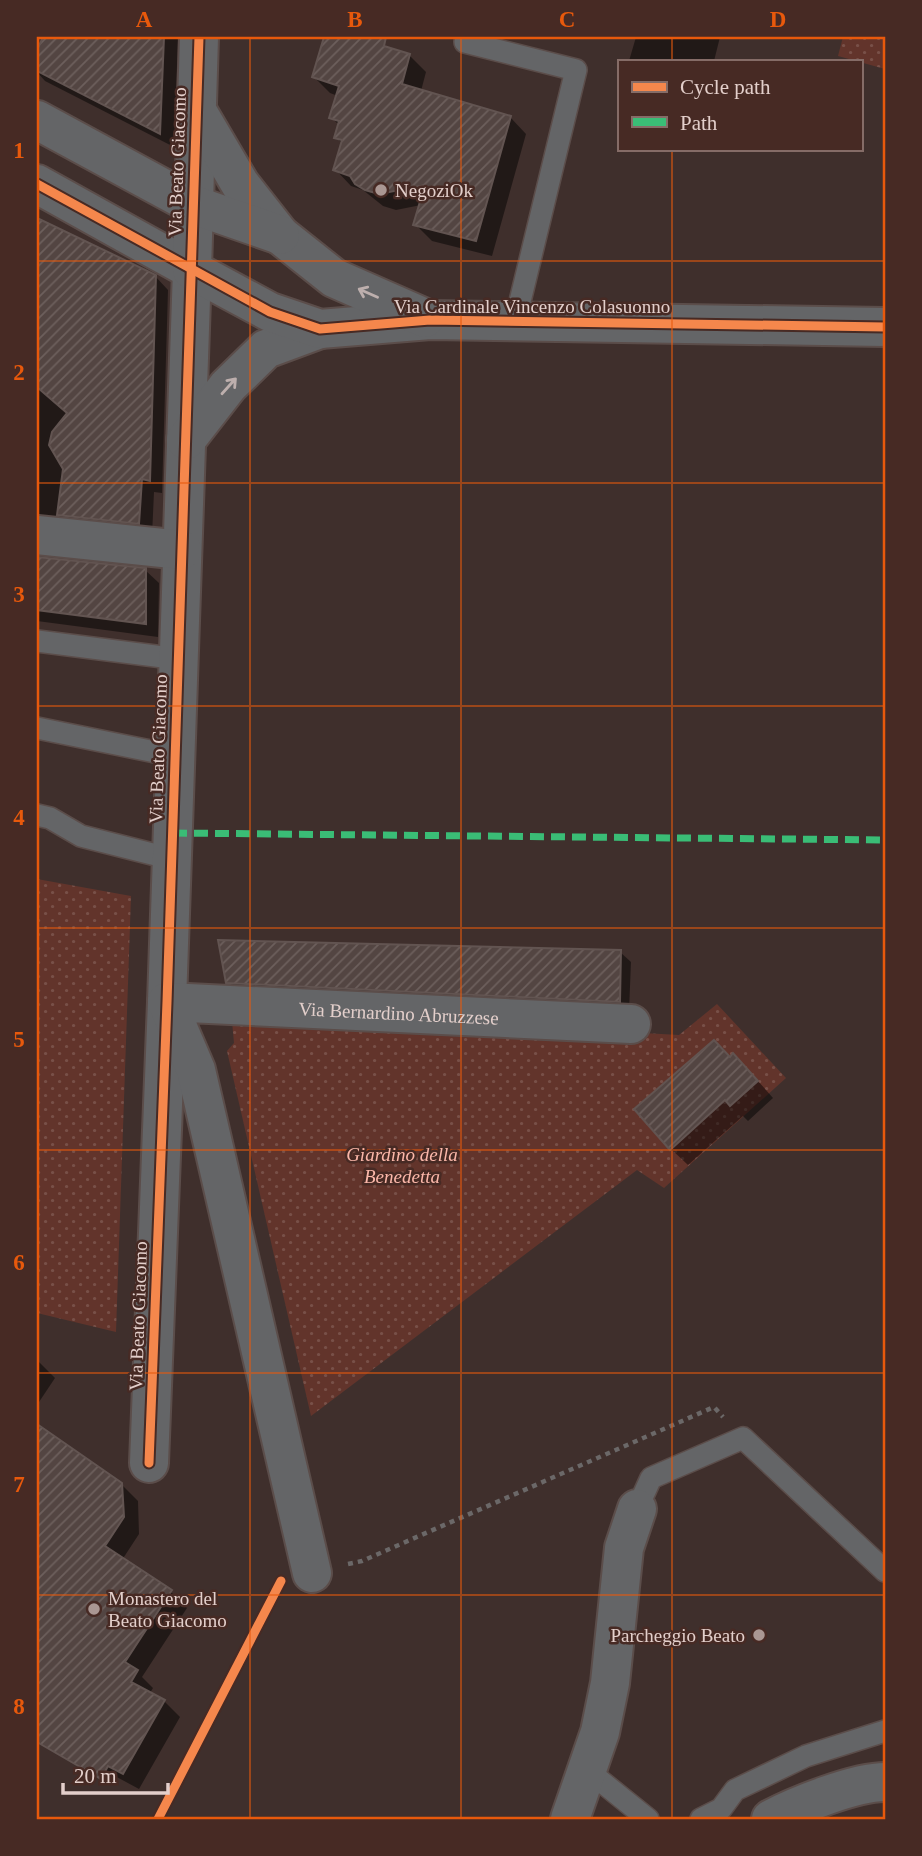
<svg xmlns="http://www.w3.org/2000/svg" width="922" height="1856" viewBox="0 0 922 1856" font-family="'Times New Roman',serif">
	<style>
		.park { fill: url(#park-dots) }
		.shadow { fill: #0007 }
		.building { fill: url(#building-hatch); stroke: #625451; stroke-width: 2 }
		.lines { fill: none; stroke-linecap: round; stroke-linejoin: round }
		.service-casing { stroke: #5b4d4a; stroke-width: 24 }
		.minor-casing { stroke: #5b4d4a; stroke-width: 42 }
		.tertiary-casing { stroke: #5b4d4a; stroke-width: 42 }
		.path { stroke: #6b6868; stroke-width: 4.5; stroke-dasharray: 5 5; stroke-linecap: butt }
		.service { stroke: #646567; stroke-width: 21 }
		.minor { stroke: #646567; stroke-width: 38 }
		.tertiary { stroke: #646567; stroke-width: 38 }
		.quiet { stroke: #3abd76; stroke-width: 7; stroke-dasharray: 14 7; stroke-linecap: butt }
		.cycleway-casing { stroke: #472a24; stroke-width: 13 }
		.cycleway { stroke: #f5874c; stroke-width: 9 }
		.oneway { stroke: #bdafad }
		.grid { fill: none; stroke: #e8590c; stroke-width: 2; stroke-opacity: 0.55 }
		.poi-dot { fill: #aa9793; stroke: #472a24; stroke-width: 2.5 }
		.labels { text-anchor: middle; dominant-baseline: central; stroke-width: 5; stroke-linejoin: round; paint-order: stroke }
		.street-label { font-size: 19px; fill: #e3cfcb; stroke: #472a24 }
		.poi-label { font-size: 19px; fill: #e3cfcb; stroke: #472a24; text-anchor: start }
		.park-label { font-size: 19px; font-style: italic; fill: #fbb7a9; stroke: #472a24 }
		.neatline { fill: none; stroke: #e8590c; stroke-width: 2.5 }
		.grid-label { font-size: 23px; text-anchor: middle; font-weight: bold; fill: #e8590c }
	</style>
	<defs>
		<pattern id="park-dots" width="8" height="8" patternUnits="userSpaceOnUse" patternTransform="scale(1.75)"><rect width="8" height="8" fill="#62342b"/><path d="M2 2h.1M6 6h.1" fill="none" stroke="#785048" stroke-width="1.8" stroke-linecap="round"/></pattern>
		<pattern id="building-hatch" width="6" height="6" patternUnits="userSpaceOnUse" patternTransform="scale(1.75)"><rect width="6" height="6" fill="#534542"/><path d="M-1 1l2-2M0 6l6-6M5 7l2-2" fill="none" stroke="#6c5f5c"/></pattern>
	</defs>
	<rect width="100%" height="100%" fill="#3f2f2c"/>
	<g class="park">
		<path d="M843,37H885V69L838,56Z"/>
		<path d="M37,879L131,896L116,1332L37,1313Z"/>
		<path d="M717,1004L786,1078L664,1188L637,1170L311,1416L227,1051L234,1043L232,1021L243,1011L679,1035Z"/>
	</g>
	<g class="shadow">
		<path d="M45,37H178L174,147L45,81L37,72V53Z"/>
		<path d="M326,37H347L409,55L426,72L421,91L510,117L526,134L492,256L432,241L415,224L421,205L396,210L383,206L363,190L351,186L335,169L343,144L336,137L340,126L331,117L338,96L330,93L314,77Z"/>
		<path d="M636,37H720L714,61H629Z"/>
		<path d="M37,220L155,276L168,290L162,493L154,492L152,536L37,532Z"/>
		<path d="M37,559L145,570L159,583L158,637L37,621Z"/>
		<path d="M620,952L631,962L629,1011L238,993L228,982Z"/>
		<path d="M731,1059L750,1072L773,1098L748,1121L743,1116L688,1165L671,1149Z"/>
		<path d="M37,1360L55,1378L37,1405Z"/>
		<path d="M37,1426L121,1484L138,1501L139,1534L122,1560L171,1592L187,1608L142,1677L153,1688L150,1693L164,1701L180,1717L139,1789L37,1734Z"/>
	</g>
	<g class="building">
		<path d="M43,37H164L160,134L37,71V50Z"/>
		<path d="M324,37H386L384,46L410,54L402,84L511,116L476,241L413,225L425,185L379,194L365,190L355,184L350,176L333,170L342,140L334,138L339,121L329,118L339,86L312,77Z"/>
		<path d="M37,218L156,275L150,481L142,479L139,524L57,515L63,469L49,445L52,432L67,413L37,387Z"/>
		<path d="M37,557L146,568V624L37,610Z"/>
		<path d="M218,940L621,950L620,1002L226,983Z"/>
		<path d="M714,1040L730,1057L733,1053L758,1081L730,1106L725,1100L670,1150L634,1109Z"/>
		<path d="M37,1424L122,1483L124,1517L105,1546L172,1590L125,1662L138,1670L131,1682L165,1700L123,1774L108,1766L101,1779L37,1742Z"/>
	</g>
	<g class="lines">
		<g class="service-casing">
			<g id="service">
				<path d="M465,42L576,70L515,322"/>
				<path d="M37,641L179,659"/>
				<path d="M37,728L175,756"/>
				<path d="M37,815L50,818L81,836L172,859"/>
				<path d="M637,1509L651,1478L743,1438L885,1571"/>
				<path d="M587,1770L648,1819"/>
				<path d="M701,1819L721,1809L735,1790L806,1756L885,1731"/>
			</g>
		</g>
		<g class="minor-casing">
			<g id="minor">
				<path d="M37,184L192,270L167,1002L149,1463"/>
				<path d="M186,440L228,386L266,349L320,329"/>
				<path d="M37,535L182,550"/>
				<path id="s1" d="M312,1573L196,1070L167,1002L631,1024"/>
				<path d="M570,1819L600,1732L610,1683L624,1548L637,1509"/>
				<path d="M771,1819C798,1805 855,1782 885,1782"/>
			</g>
		</g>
		<g class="tertiary-casing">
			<g id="tertiary">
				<path d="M199,37L192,270L270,312L320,329L430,320L885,327"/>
				<path d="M196,109L240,184L280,235L334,278L425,318"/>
				<path d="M37,120L194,205L280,235"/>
			</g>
		</g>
		<path class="path" d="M348,1564L362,1561L714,1407L723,1417"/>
		<use href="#service" class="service"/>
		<use href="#minor" class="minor"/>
		<use href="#tertiary" class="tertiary"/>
		<path class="quiet" d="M173,833L885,840"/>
		<g class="cycleway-casing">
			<g id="cycleway">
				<path d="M37,184L270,312L320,329L430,320L885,327"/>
				<path d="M149,1463L167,1002L199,37"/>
				<path d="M158,1819L281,1581"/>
			</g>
		</g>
		<use href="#cycleway" class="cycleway"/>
	</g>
	<defs><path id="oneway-shaft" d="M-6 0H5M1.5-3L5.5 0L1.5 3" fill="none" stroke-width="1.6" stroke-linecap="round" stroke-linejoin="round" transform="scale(1.75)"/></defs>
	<g class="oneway">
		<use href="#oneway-shaft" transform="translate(368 293) rotate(-156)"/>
		<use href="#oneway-shaft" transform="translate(229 386) rotate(-48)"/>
	</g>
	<path class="grid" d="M250,37V1819M461,37V1819M672,37V61M672,149V1819M37,261H885M37,483H885M37,706H885M37,928H885M37,1150H885M37,1373H885M37,1595H885"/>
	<g class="poi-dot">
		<circle cx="381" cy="190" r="7"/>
		<circle cx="94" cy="1609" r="7"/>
		<circle cx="759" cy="1635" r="7"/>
	</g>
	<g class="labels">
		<g class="street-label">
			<text transform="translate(177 162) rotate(-88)">Via Beato Giacomo</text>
			<text x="532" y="306">Via Cardinale Vincenzo Colasuonno</text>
			<text transform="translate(158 749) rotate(-88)">Via Beato Giacomo</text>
			<text stroke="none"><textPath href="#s1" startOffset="822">Via Bernardino Abruzzese</textPath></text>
			<text transform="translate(138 1316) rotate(-88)">Via Beato Giacomo</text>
		</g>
		<g class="poi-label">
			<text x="395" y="190">NegoziOk</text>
			<text x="108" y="1598">Monastero del<tspan x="108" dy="22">Beato Giacomo</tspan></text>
			<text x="745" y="1635" text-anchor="end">Parcheggio Beato</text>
		</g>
		<g class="park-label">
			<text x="402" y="1154">Giardino della<tspan x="402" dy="22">Benedetta</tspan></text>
		</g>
	</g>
	<rect width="922" height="1856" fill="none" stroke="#472a24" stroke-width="77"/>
	<rect x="618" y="60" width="245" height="91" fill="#472a24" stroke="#856c67" stroke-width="2"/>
	<rect x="632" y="82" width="35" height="10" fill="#f5874c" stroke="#856c67" stroke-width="2"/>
	<text x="680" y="94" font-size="21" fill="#e3cfcb">Cycle path</text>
	<rect x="632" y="117" width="35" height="10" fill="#3abd76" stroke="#856c67" stroke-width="2"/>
	<text x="680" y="130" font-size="21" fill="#e3cfcb">Path</text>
	<path d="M63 1783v10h105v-10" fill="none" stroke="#e3cfcb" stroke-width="3.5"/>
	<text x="74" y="1783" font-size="21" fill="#e3cfcb" stroke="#472a24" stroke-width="5" paint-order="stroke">20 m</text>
	<rect x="38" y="38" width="846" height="1780" class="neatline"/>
	<g class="grid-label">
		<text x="144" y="27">A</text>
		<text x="355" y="27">B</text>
		<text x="567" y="27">C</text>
		<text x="778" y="27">D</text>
		<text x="19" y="158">1</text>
		<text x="19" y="380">2</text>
		<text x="19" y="602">3</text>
		<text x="19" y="825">4</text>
		<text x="19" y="1047">5</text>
		<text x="19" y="1270">6</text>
		<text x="19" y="1492">7</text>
		<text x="19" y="1714">8</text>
	</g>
</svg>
